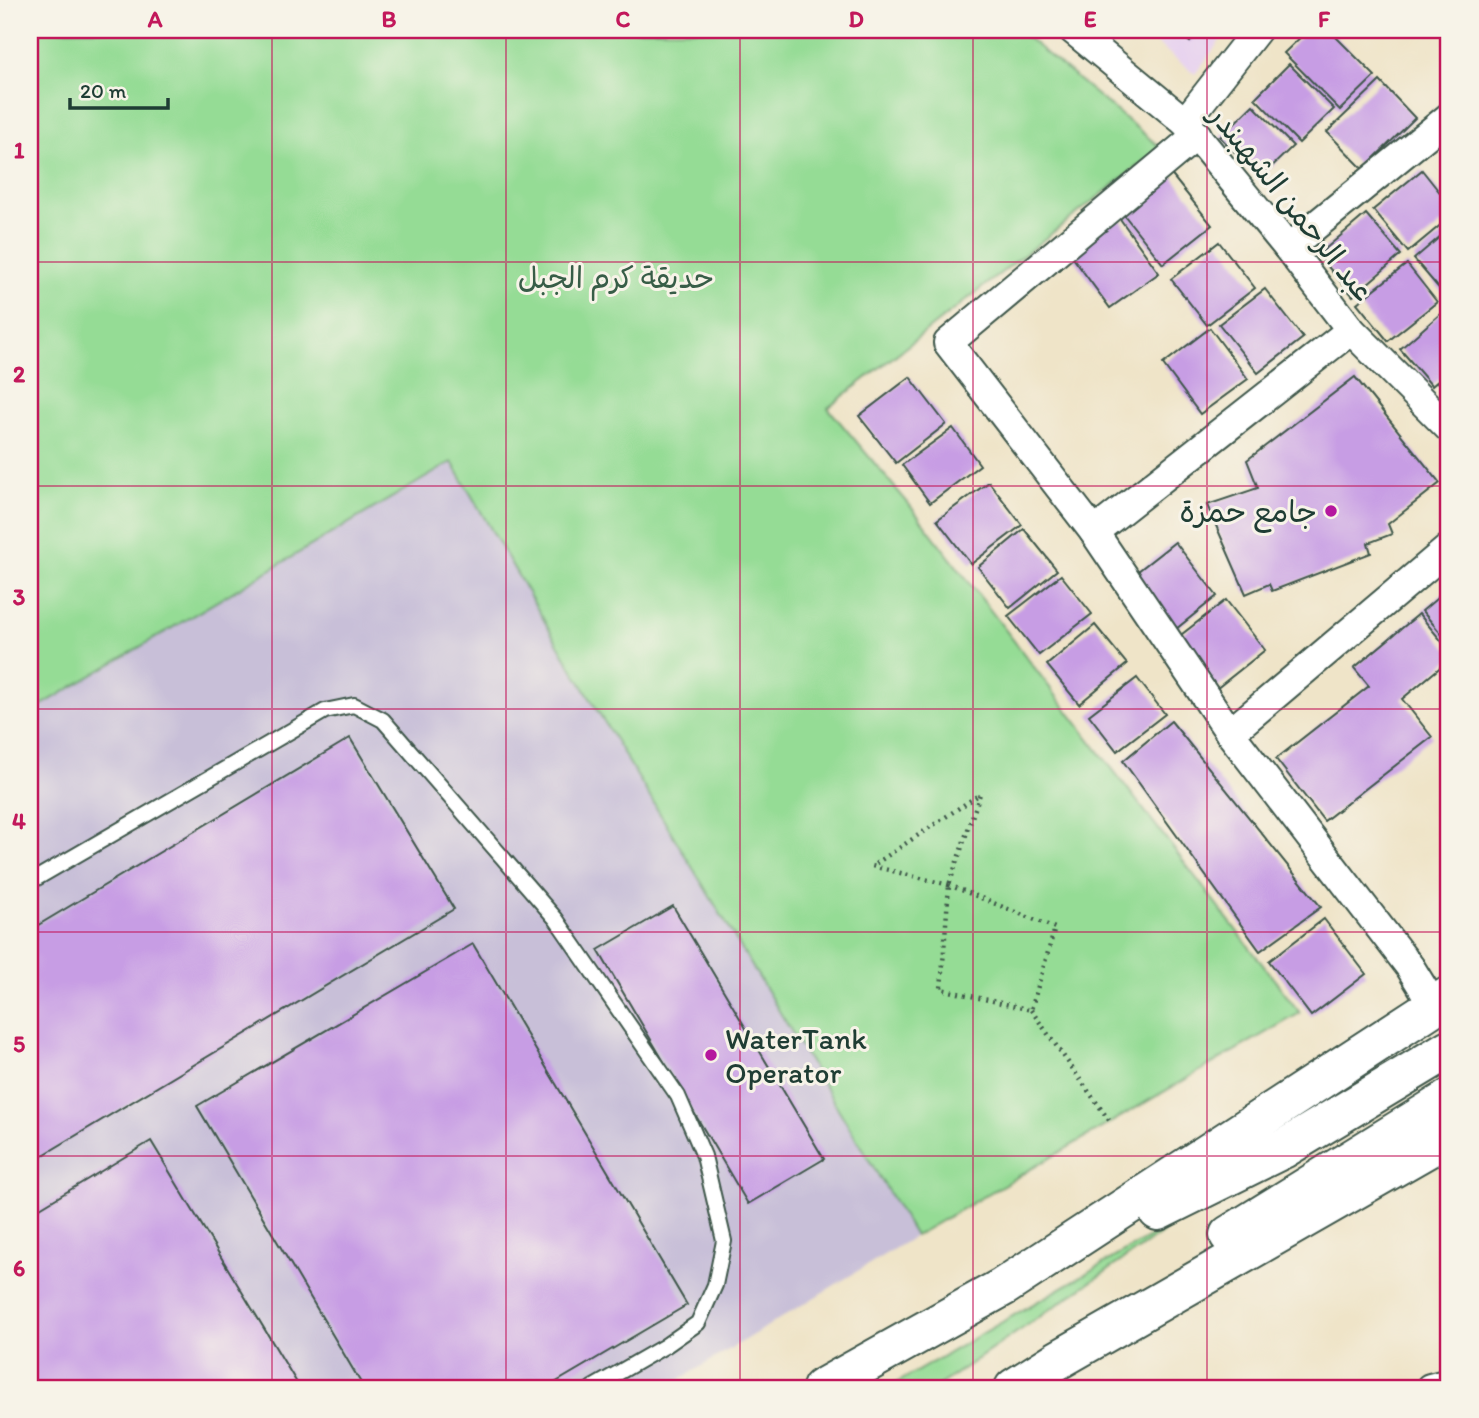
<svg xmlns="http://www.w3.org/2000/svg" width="1479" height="1418" viewBox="0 0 1479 1418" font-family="Itim,'Playpen Sans Arabic',sans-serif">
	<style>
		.built { fill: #e7d2ef }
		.industrial { fill: #c8bfd8 }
		.green { fill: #95dc95; stroke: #5a8c64; stroke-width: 2 }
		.building { fill: #c79de4 }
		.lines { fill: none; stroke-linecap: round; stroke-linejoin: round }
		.service-casing { stroke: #3e564a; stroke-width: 18 }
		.minor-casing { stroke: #3e564a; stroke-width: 32 }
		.primary-casing { stroke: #3e564a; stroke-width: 42 }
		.path { stroke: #3e564a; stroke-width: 4.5; stroke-dasharray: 2 5; stroke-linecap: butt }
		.service { stroke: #fff; stroke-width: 14 }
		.minor { stroke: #fff; stroke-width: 28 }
		.primary { stroke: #fff; stroke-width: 38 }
		.grid { fill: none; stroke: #c2185b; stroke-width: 2; stroke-opacity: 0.55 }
		.poi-dot { fill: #b5179e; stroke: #f7f3e8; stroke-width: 2.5 }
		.labels { text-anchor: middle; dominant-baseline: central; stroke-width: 6; stroke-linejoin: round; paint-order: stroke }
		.street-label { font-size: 30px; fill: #1f3d34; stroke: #f7f3e8 }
		.park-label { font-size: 30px; fill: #375d47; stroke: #f7f3e8 }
		.poi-label { font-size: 30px; fill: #1f3d34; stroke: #f7f3e8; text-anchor: end }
		.neatline { fill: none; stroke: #c2185b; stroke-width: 2.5 }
		.grid-label { font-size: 23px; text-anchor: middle; font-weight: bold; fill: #c2185b }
	</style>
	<rect width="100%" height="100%" fill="#f7f3e8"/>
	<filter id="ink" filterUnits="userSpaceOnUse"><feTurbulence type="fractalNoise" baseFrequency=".0143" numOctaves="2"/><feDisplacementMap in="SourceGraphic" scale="14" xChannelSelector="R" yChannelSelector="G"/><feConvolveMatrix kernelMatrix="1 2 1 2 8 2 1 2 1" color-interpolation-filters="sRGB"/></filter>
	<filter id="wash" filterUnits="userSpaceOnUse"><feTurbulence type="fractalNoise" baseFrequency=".00686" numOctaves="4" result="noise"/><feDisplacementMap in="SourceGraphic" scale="28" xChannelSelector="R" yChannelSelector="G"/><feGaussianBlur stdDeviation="1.57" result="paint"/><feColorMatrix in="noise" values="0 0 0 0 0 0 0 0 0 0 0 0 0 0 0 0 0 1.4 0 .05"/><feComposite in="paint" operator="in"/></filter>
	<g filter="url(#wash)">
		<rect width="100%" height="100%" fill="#efe4c8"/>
		<path class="built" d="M1140,30H1228L1195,74Z"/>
		<path class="industrial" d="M452,462L570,665L915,1236L666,1388H30V712Z"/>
		<g class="green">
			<path d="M30,30H1018L1161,148L828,408L908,503L1300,1013L915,1236L570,665L452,462L30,712Z"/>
			<path d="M1196,1210L935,1388H888Z"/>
		</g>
		<g id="blocks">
			<g class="building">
				<path d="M1174,30H1199L1190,42Z"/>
				<path d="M1308,30H1329L1375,76L1340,110L1284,53Z"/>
				<path d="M1289,64L1334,109L1299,143L1255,98Z"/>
				<path d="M1380,81L1415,118L1363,169L1327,132Z"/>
				<path d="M1253,105L1293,146L1260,178L1220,137Z"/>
				<path d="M1422,170L1449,204V218L1408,252L1373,210Z"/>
				<path d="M1170,173L1212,225L1163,264L1121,211Z"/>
				<path d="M1366,214L1401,255L1353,296L1318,255Z"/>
				<path d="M1118,216L1159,273L1110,308L1068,251Z"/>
				<path d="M1449,229V300L1414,259Z"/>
				<path d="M1219,242L1255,288L1207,325L1171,279Z"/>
				<path d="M1407,264L1437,302L1388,341L1357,303Z"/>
				<path d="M1265,289L1303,338L1258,373L1219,324Z"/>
				<path d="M1447,308L1449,311V371L1432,386L1400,349Z"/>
				<path d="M1210,328L1248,379L1200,414L1163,364Z"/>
				<path d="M910,377L946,424L896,463L859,416Z"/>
				<path d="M1355,377L1440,483L1388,524L1392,534L1368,543L1371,553L1272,591L1269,584L1246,594L1207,505L1258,488L1247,460Z"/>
				<path d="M953,428L980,465L930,503L902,465Z"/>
				<path d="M989,482L1022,525L971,564L937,520Z"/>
				<path d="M1024,529L1057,570L1010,608L978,567Z"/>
				<path d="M1175,542L1217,596L1171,633L1128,579Z"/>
				<path d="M1061,575L1092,614L1039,655L1008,616Z"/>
				<path d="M1449,588V643L1422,611Z"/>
				<path d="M1226,600L1265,650L1216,689L1177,638Z"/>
				<path d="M1419,614L1449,650V660L1402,699L1432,737L1324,821L1276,759L1369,686L1354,668Z"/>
				<path d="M1095,625L1127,664L1079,704L1047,665Z"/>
				<path d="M1137,678L1165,714L1117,751L1089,715Z"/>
				<path d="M1171,721L1321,907L1260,951L1123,761Z"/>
				<path d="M350,738L454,909L30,1163V930Z"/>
				<path d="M673,906L824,1159L748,1204L598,950Z"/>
				<path d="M1324,919L1366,974L1311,1016L1269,961Z"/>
				<path d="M473,944L687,1305L546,1388H364L197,1106Z"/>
				<path d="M151,1141L300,1388H30V1214Z"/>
			</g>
		</g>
	</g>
	<g filter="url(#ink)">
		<use href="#blocks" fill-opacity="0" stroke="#3e564a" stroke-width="2"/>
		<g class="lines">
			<g class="service-casing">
				<path id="service" d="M30,882L325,711L354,705L383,720L556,919L678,1096L704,1156L724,1241L715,1285L698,1323L665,1346L592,1388"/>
			</g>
			<g class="minor-casing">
				<g id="minor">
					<path d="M1073,30L1185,122L1288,248L1351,330L1449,428"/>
					<path d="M1185,122L1257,30"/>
					<path d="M1197,135L948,343L1094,532L1230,733L1410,967L1434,1006"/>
					<path d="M1288,248L1449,117"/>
					<path d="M1094,532L1351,330"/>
					<path d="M1230,733L1449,548"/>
					<path d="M1430,1388L1449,1383"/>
				</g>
			</g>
			<g class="primary-casing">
				<g id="primary">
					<path d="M1158,1211L1283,1149L1449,1049"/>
					<path d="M1229,1235L1449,1099"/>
					<path d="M822,1388L1003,1287L1449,996"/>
					<path d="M1014,1388L1058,1360L1449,1136"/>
				</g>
			</g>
			<g class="path">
				<path d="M949,885L872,866L980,794L949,885L941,989L1031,1010L1055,928L949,885"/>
				<path d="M1031,1010L1111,1123"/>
			</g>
			<use href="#service" class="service"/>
			<use href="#minor" class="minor"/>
			<use href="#primary" class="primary"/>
		</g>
	</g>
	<path class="grid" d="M272,30V1388M506,30V1388M740,30V1388M973,30V1388M1207,30V1388M30,262H1449M30,486H1449M30,709H1449M30,932H1449M30,1156H1449"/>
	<g class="poi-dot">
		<circle cx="1331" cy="511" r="7"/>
		<circle cx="711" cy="1055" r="7"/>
	</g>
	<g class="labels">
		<g class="street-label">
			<text transform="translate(1292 203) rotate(51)">عبد الرحمن الشهبندر</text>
		</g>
		<g class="park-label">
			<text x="616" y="277">حديقة كرم الجبل</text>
		</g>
		<g class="poi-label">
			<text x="1317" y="511">جامع حمزة</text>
			<text x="725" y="1038" text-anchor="start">WaterTank<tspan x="725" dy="34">Operator</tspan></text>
		</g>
	</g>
	<rect width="1479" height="1418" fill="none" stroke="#f7f3e8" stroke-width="77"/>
	<path d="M70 98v10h98v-10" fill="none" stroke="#1f3d34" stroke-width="3.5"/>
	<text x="80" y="98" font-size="21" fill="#1f3d34" stroke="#f7f3e8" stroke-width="5" paint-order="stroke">20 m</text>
	<rect x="38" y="38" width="1402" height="1342" class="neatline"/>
	<g class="grid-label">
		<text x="155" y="27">A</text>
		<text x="389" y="27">B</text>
		<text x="623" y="27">C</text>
		<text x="856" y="27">D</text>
		<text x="1090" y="27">E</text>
		<text x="1324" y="27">F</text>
		<text x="19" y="158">1</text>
		<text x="19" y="382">2</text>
		<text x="19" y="605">3</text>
		<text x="19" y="829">4</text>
		<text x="19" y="1052">5</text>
		<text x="19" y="1276">6</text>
	</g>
</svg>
